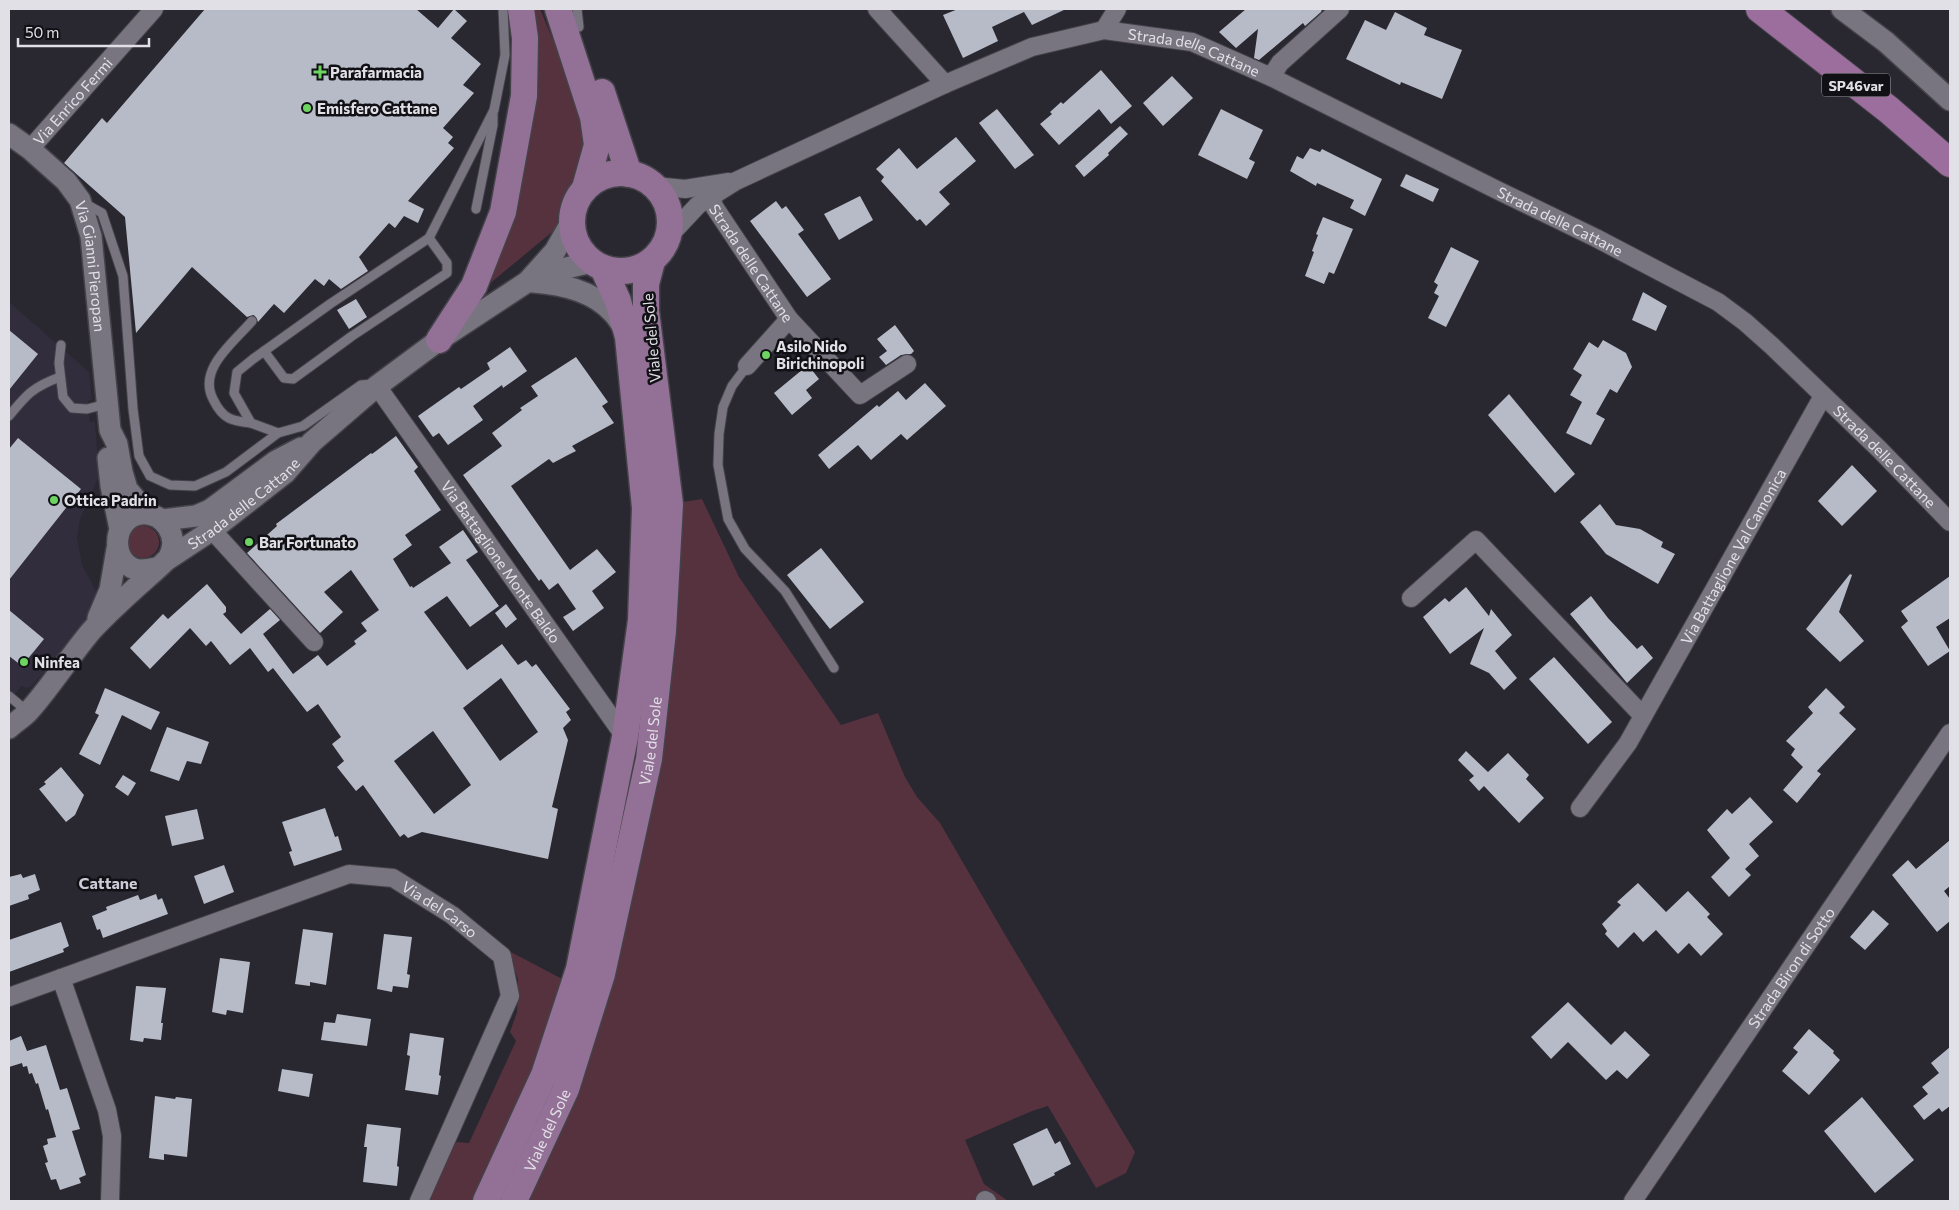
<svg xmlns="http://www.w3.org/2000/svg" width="1959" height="1210" viewBox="0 0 1959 1210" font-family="Commissioner,sans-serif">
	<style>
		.built { fill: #312d3d }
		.green { fill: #56323e }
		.building { fill: #b6bbc7; fill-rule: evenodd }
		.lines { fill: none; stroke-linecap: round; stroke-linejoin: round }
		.service-casing { stroke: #444249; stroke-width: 11 }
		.minor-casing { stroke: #444249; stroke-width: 20 }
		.tertiary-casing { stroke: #444249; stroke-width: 24 }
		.primary-casing { stroke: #444249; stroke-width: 29 }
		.trunk-casing { stroke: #444249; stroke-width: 30 }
		.service { stroke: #787581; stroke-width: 9 }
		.minor { stroke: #787581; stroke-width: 18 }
		.tertiary { stroke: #787581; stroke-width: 21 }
		.primary { stroke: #937096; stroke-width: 26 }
		.trunk { stroke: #9c6e9d; stroke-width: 28 }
		.poi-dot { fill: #6dd361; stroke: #111015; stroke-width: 2 }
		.labels { text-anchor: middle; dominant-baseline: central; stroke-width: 5; stroke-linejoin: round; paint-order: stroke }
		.shield { fill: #111015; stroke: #a3a2a7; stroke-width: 1 }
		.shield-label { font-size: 14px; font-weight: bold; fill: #e1e0e6 }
		.street-label { font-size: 15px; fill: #e1e0e6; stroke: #111015 }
		.poi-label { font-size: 15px; font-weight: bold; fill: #e1e0e6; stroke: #111015; text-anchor: start }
		.neighbourhood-label { font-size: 16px; font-weight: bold; fill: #cecbd8; stroke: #111015 }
	</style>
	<rect width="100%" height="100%" fill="#292730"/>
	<path class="built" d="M9,302L89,372L92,400L88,401L90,422H95L99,476L80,519L77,538L82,565L97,593L84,624L61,655L30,687L27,688L21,686L9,701Z"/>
	<g class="green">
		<path d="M532,9H540L577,97L590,158L563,223L482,290C502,218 528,144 538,69C540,50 536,28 532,9Z"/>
		<path d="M702,499L739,577L841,725L878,713L905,777L917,797L940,823L1004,933L1135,1152L1126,1173L1096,1188L1048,1106L1032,1111L965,1140L984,1184L1008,1201H514L649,759L670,504Z"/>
		<circle cx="143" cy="542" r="16"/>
		<path d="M507,950L564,980L522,1104L477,1201H428L456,1142L469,1143L516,1041L510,1032L517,1012L518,979Z"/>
	</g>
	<g class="building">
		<path d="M205,9H416L438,28L454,9L467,21L451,38L481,64L463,85L474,93L443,128L453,137L448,143L454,148L408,201L424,209L418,223L404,216L395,228L389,223L359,257L368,271L341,289L329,279L324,286L315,279L284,313L274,304L258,322L254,315L247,317L192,267L136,333L125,217L64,163L102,118L107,123Z"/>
		<path d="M958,9H1066L1032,25L1024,12L992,27L998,41L963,58L943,15Z"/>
		<path d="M1246,9H1322L1321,12L1305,26L1303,23L1259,60L1254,58L1258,29L1236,48L1219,32Z"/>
		<path d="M1395,12L1427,28L1424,35L1462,50L1442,99L1401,82L1400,85L1346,59L1365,20L1386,30Z"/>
		<path d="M1101,70L1132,106L1111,124L1099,109L1059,145L1040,124L1052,114L1050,112L1061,102L1063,104Z"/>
		<path d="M1172,76L1193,98L1163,126L1143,103Z"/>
		<path d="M997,109L1034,155L1015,169L979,123Z"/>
		<path d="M1221,109L1263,130L1249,159L1255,162L1247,179L1198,155Z"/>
		<path d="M1120,126L1128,134L1108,153L1109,155L1084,177L1075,166Z"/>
		<path d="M956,137L976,161L939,192L950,204L926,226L920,219L917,221L881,181L884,177L876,169L899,148L917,169Z"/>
		<path d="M1310,148L1320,152L1322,149L1382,179L1365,216L1350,208L1354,200L1317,183L1316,186L1290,171L1297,156L1303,159Z"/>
		<path d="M1406,174L1439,189L1433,202L1400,186Z"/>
		<path d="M860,196L873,220L839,240L824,214Z"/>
		<path d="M776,201L782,209L786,206L804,230L798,234L831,279L807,297L750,221Z"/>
		<path d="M1323,217L1353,229L1334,274L1329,272L1324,284L1305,276L1314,252L1312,251L1318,235L1316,234Z"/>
		<path d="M1451,247L1479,261L1446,327L1428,318L1439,296L1434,293L1438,285L1434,282Z"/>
		<path d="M1643,292L1667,306L1656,331L1632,320Z"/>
		<path d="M356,299L367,317L349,329L337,310Z"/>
		<path d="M895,325L914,351L911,354L901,355L886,365L879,357L887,351L877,339Z"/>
		<path d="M9,330L38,354L9,390Z"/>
		<path d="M1603,340L1626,353L1632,367L1617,393L1610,389L1596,414L1605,419L1591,445L1566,433L1582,402L1570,395L1582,375L1573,369L1589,342L1598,348Z"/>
		<path d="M510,347L527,371L503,388L502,385L473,406L483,420L448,445L439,433L433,437L418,416L459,387L461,389L490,369L487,363Z"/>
		<path d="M576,357L608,402L602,406L614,423L572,446L576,451L568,455L553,463L549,459L511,486L570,570L597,549L616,572L592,591L604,608L573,631L563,617L576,609L558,583L549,590L541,579L539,581L463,475L502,446L492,433L522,410L520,408L538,396L531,386Z"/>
		<path d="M808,365L819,379L806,390L812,398L792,415L774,393Z"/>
		<path d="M925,383L946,406L907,440L901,434L871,460L858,445L829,469L818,455L877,405L879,407L898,391L906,400Z"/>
		<path d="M1509,394L1575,474L1555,493L1488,415Z"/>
		<path d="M396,436L418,467L414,471L441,510L405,535L412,545L393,559L410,587L412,586L413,588L451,563L439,547L463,530L478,552L466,560L499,606L470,627L447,596L424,612L467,670L502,644L518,665L526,660L532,667L536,664L570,709L566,712L571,720L563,728L568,740L552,807L558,809L548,859L422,832L408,838L404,834L400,837L363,785L356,791L337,767L344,761L332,744L341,737L318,704L307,712L273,668L268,672L250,648L230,665L211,641L206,646L190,628L150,669L130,648L163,614L168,619L207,584L226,607V612L223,614L241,634L270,609L280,620L263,634L293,674L318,655L327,666L356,644L354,641L367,631L361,623L379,610L351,570L324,592L343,612L320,633L247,553L277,526L276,524L371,453L372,454ZM501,678L538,732L500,761L463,708ZM433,731L471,785L434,814L394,761Z"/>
		<path d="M18,438L81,489L9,580V449Z"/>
		<path d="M1852,465L1877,491L1842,526L1818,501Z"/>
		<path d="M1600,504L1616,525L1640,529L1663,542L1661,547L1675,554L1658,584L1606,554L1580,522Z"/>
		<path d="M821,548L864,602L830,629L787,575Z"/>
		<path d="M1850,574L1852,575L1839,612L1864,641L1840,662L1806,629Z"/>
		<path d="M1950,576V618L1936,627L1950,651L1928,666L1901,627L1908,621L1901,611Z"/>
		<path d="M1466,587L1489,616L1491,609L1512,635L1495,651L1517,678L1504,690L1489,673L1470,664L1484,628L1450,654L1423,617L1445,598L1449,602Z"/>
		<path d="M1591,596L1608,618L1637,649L1642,645L1653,658L1627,683L1570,614Z"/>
		<path d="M506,604L517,619L506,628L495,613Z"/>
		<path d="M9,610L44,639L22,666L9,656Z"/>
		<path d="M1554,657L1612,722L1588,744L1529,679Z"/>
		<path d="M105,688L160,712L151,730L122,715L100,765L79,754L99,715L95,713Z"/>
		<path d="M1826,688L1845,707L1839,713L1856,729L1817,771L1821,774L1797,803L1783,790L1803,767L1791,755L1795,749L1786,741L1813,713L1808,707Z"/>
		<path d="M167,727L209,742L201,764L187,761L179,781L150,771Z"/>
		<path d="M1466,751L1488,772L1508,753L1529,775L1526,779L1544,798L1519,823L1484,786L1479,791L1469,780L1474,776L1458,760Z"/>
		<path d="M61,767L84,795L75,815L66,822L39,789L46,784L44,782Z"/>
		<path d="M123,775L136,783L128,796L115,787Z"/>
		<path d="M1750,797L1773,822L1749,844L1759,856L1745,869L1751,875L1729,897L1711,877L1730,858L1707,830L1727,809L1732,814Z"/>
		<path d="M325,808L335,837L338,836L342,850L294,866L289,852L292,851L282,822Z"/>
		<path d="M197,809L204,839L172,846L165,816Z"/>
		<path d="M1950,840V886L1944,891L1950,899V921L1937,932L1892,875L1908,860L1916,869Z"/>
		<path d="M224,865L234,892L204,904L194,876Z"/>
		<path d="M21,874L23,878L35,874L40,890L28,895L29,899L9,906V877Z"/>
		<path d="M1638,883L1666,912L1688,891L1710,914L1707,917L1723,934L1701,956L1689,943L1678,954L1656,930L1643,942L1634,932L1618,948L1605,934L1607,931L1602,924L1621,905L1617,902Z"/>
		<path d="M156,894L158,900L162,898L168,914L103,938L100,929L97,930L92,916L107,910L106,907L138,895L140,900Z"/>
		<path d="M1873,910L1889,924L1865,950L1850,937Z"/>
		<path d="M61,922L69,946L63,949L64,952L9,972V940Z"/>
		<path d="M303,929L333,933L326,985L310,982V986L295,984Z"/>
		<path d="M384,934L412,937L407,974L410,975L408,988L393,986L392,992L377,989Z"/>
		<path d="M220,958L250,962L243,1013L227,1010L226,1015L212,1012Z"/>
		<path d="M136,986L166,988L161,1023H163L161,1040L144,1038L143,1042L130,1040Z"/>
		<path d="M1568,1002L1611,1045L1625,1031L1650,1055L1627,1079L1617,1070L1606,1080L1568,1042L1551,1059L1531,1037Z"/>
		<path d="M337,1014L371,1019L367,1046L321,1040L324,1022L335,1023Z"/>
		<path d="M1809,1029L1834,1051L1833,1053L1840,1060L1809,1095L1782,1071L1798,1052L1793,1048Z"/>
		<path d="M410,1033L444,1038L439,1075L441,1076L438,1095L405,1090L410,1056L407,1055Z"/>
		<path d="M21,1036L27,1051L46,1045L60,1090L67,1088L80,1129L72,1131L86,1175L79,1178L81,1183L60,1190L56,1179L51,1180L45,1163L48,1162L43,1146L48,1144L47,1139L56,1137L48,1109L46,1110L38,1083L36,1084L32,1073L29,1074L27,1066L23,1067L22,1063L9,1067V1041Z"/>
		<path d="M1950,1047V1106L1942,1112L1939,1108L1924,1120L1913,1106L1928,1094L1922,1087L1939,1073L1931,1063Z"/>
		<path d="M282,1069L313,1074L309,1097L278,1091Z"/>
		<path d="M155,1096L175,1099L176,1097L192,1099L187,1157L164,1154V1160L149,1158Z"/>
		<path d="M1862,1097L1914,1160L1875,1193L1824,1131Z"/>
		<path d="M367,1124L401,1128L397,1166L399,1167L397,1186L363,1182L367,1147H364Z"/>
		<path d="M1047,1128L1055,1144L1060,1141L1071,1164L1054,1173L1055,1175L1033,1186L1013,1144Z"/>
	</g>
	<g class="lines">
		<g class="service-casing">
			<g id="service">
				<path d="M577,9L579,27"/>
				<path d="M84,203L102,213L123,276L133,409L139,456L150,476L170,485L195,486L226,472L278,433"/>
				<path d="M476,209L493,125V114"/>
				<path d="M61,345L59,363L63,397L72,408L87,409L106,404"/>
				<path d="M264,351L284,378L293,379L352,336L447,273V263L429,238"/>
				<path d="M747,366L732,386L723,407L719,434L718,465L728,519L745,549L785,591L834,668"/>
				<path d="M373,384L361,385L303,426L278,433L251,423L234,393L237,372L253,359L330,304L429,238L494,110L505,55L503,9"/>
				<path d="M9,416C27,394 33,387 60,377"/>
				<path d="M251,423C232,421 223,419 214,401C196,370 233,343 252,321"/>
				<path d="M9,696L28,712"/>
			</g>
		</g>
		<g class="minor-casing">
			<g id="minor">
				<path d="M877,9L945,84"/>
				<path d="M1104,30L1117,9"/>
				<path d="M1271,77L1280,63L1340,9"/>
				<path id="s1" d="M30,149L154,9"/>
				<path d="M655,186L685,189L729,182"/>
				<path id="s2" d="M710,197L715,208L789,319L860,395L907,364"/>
				<path id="s3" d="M668,237L698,205L736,181L945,84L1032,47L1104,30L1192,42L1271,77L1497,190L1596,238L1718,302L1745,322L1772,346L1879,449L1950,522"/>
				<path d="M747,366L789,319"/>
				<path id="s4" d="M377,386L625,737"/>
				<path d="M212,530L314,642"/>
				<path d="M1411,598L1476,540L1643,716"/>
				<path id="s5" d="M1580,808L1628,743L1823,396"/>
				<path d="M61,978L107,1110L112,1136L110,1201"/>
				<path id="s6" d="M9,997L349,874L393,878L452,915L502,956L510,996L419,1201"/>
				<path d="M985,1200L987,1201"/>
				<path id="s7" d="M1633,1201L1950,733"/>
			</g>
		</g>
		<g class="tertiary-casing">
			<g id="tertiary">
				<path d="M1842,9L1886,42L1950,100"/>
				<path id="s8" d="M9,134L30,149L66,181L80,200L91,236L110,430L117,444L122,472L127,489L139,503L152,515"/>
				<path d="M529,280L555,251L572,221"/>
				<path d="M533,282C561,284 592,290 612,312C617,316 620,323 624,328"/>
				<path d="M108,458L111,486L120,529"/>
				<path d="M162,520L196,516L210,510L276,461L301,448"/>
				<path id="s9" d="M168,559L212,530L285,473L312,442L377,386L439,340L527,282L562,269L592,262"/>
				<path d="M98,618L110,590L117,549"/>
				<path d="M9,728C15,722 24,717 29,711C52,685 70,656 92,630C104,617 117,605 130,593C137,586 165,563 169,557C180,537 164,511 140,514C109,520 111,568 141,570C146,570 152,569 156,568"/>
			</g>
		</g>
		<g class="primary-casing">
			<g id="primary">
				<path d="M558,9L593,117L597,145L585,188"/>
				<path d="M602,92L629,174"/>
				<circle cx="621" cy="222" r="49"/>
				<path d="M439,340L474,286L503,212L524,96L525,38L521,9"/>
				<path d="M486,1201L544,1075L579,969L625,737L641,620L645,508L628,337L618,301L603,268"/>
				<path id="s10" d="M514,1201L566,1089L602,974L649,759L663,631L670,504L646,311V284L652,261"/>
			</g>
		</g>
		<g class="trunk-casing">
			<path id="trunk" d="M1760,9L1889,110L1950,163"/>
		</g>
		<use href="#service" class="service"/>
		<use href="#minor" class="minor"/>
		<use href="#tertiary" class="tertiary"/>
		<use href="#primary" class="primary"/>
		<use href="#trunk" class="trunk"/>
	</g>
	<g class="poi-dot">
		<path d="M317.5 64.5h5v5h5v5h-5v5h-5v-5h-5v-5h5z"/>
		<circle cx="307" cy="108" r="5"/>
		<circle cx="766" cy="355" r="5"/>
		<circle cx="54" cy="500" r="5"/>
		<circle cx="249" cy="542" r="5"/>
		<circle cx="24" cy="662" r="5"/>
	</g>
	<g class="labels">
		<rect class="shield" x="1822" y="73.5" width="68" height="23" rx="4"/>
		<g class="shield-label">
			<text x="1856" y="85">SP46var</text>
		</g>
		<g class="street-label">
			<text stroke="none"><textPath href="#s3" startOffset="581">Strada delle Cattane</textPath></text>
			<text stroke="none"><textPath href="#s1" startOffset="64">Via Enrico Fermi</textPath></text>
			<text stroke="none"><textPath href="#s3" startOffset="986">Strada delle Cattane</textPath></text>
			<text stroke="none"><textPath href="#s2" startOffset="78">Strada delle Cattane</textPath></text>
			<text stroke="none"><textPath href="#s8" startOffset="165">Via Gianni Pieropan</textPath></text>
			<text transform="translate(651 338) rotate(-95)">Viale del Sole</text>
			<text stroke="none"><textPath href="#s3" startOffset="1391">Strada delle Cattane</textPath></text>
			<text stroke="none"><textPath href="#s9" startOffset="94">Strada delle Cattane</textPath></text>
			<text stroke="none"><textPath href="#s5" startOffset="295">Via Battaglione Val Camonica</textPath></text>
			<text stroke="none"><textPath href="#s4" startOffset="215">Via Battaglione Monte Baldo</textPath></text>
			<text stroke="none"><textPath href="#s10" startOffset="482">Viale del Sole</textPath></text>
			<text stroke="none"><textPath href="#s6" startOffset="462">Via del Carso</textPath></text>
			<text stroke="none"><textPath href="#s7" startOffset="282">Strada Biron di Sotto</textPath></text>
			<text stroke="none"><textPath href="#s10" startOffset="78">Viale del Sole</textPath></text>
		</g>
		<g class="poi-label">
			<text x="330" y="72">Parafarmacia</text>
			<text x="317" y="108">Emisfero Cattane</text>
			<text x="776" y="346">Asilo Nido<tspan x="776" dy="17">Birichinopoli</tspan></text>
			<text x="64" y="500">Ottica Padrin</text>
			<text x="259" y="542">Bar Fortunato</text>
			<text x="34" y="662">Ninfea</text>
		</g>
		<g class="neighbourhood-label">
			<text x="108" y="882">Cattane</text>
		</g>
	</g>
	<rect width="1959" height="1210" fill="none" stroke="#e1e0e6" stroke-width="20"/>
	<path d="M18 38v8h131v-8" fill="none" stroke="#e1e0e6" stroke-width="2.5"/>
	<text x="25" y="38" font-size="15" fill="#e1e0e6" stroke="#111015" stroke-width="4" paint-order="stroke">50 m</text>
</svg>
